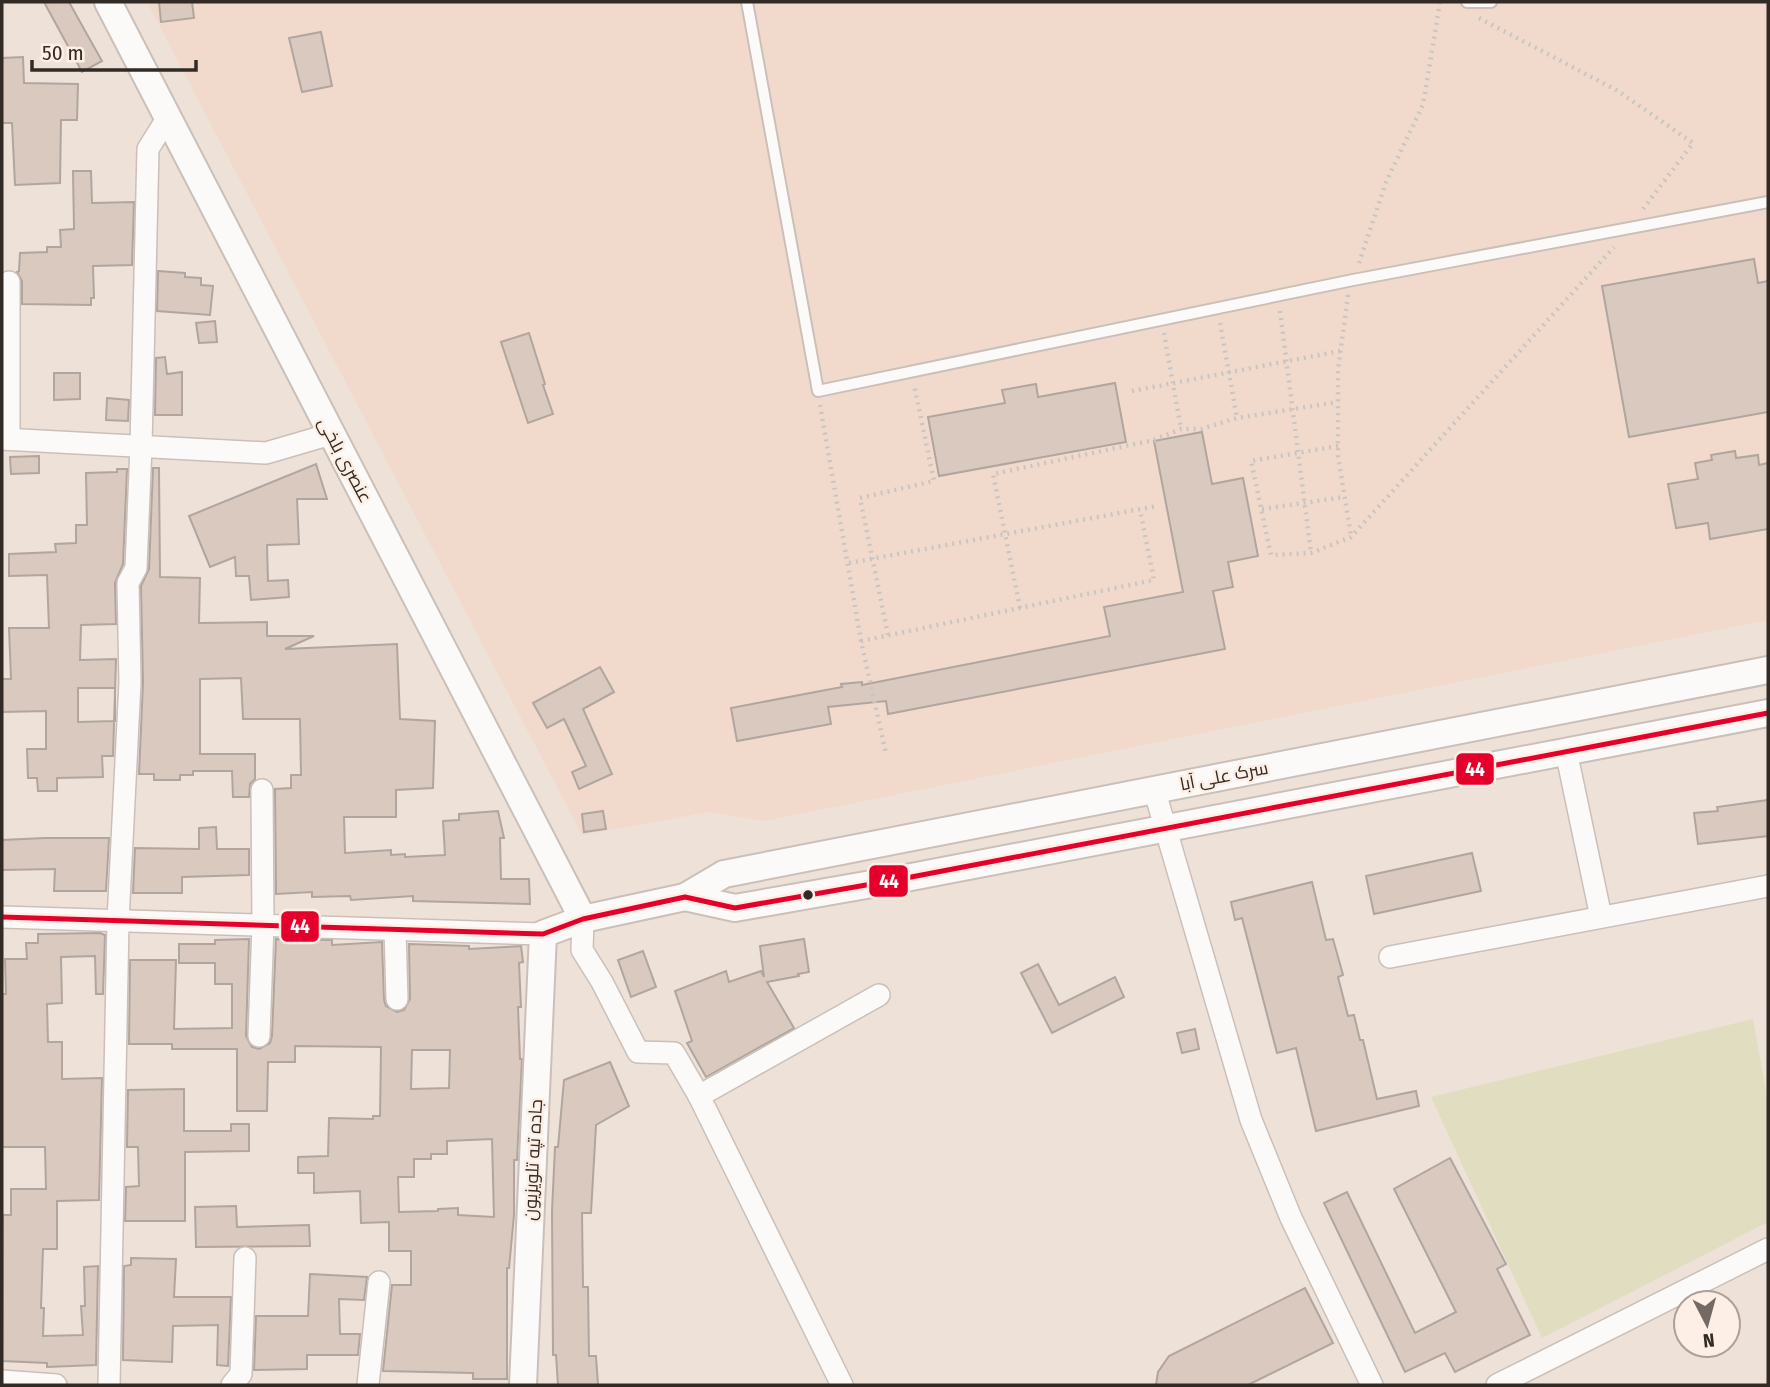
<svg xmlns="http://www.w3.org/2000/svg" width="1770" height="1387" viewBox="0 0 1770 1387" font-family="'Fira Sans Condensed',Cairo,sans-serif">
	<style>
		.built { fill: #f1dacb }
		.green { fill: #e1ddc0 }
		.building { fill: #dac9be; stroke: #b0a69f; stroke-width: 2; fill-rule: evenodd }
		.lines { fill: none; stroke-linecap: round; stroke-linejoin: round }
		.service-casing { stroke: #cac0b9; stroke-width: 14 }
		.minor-casing { stroke: #cac0b9; stroke-width: 24 }
		.tertiary-casing { stroke: #cac0b9; stroke-width: 30 }
		.path { stroke: #cac5c2; stroke-width: 4.5; stroke-dasharray: 2 5; stroke-linecap: butt }
		.service { stroke: #fcfaf9; stroke-width: 10 }
		.minor { stroke: #fcfaf9; stroke-width: 21 }
		.tertiary { stroke: #fcfaf9; stroke-width: 26 }
		.bus-1-casing { stroke: #fdefe5; stroke-width: 10 }
		.bus-1 { stroke: #e4002b; stroke-width: 5 }
		.bus-dot { fill: #322a24; stroke: #fdefe5; stroke-width: 2.5 }
		.labels { text-anchor: middle; dominant-baseline: central; stroke-width: 5; stroke-linejoin: round; paint-order: stroke }
		.street-label { font-size: 18px; fill: #322a24; stroke: #fdefe5 }
		.line-badge { stroke: #fdefe5; stroke-width: 2.5 }
		.badge-label { font-size: 19px; text-anchor: middle; font-weight: bold; fill: #fff }
	</style>
	<rect width="100%" height="100%" fill="#eee1d8"/>
	<path class="built" d="M147,2H1768V620L764,821L709,812L582,835Z"/>
	<path class="green" d="M1753,1019L1768,1103V1222L1542,1338L1431,1097Z"/>
	<g class="building">
		<path d="M44,2H69L102,61L82,72Z"/>
		<path d="M159,2H192L194,18L161,22Z"/>
		<path d="M321,32L332,86L302,92L289,38Z"/>
		<path d="M23,57L24,83L78,84L77,120H61L60,183L15,185L12,123H2V58Z"/>
		<path d="M73,171H91L92,203L134,202L132,265L93,266L94,298H91V305L22,304V281L17,272L19,271L20,253L47,252V247H61L60,230L74,229Z"/>
		<path d="M1754,259L1758,283L1768,281V412L1629,437L1602,286Z"/>
		<path d="M158,271L185,273V277L201,278V285L213,286L210,315L157,311Z"/>
		<path d="M215,321L217,342L199,343L196,323Z"/>
		<path d="M529,333L545,384L543,385L553,414L528,423L501,342Z"/>
		<path d="M165,357L167,374L182,372V415H155L156,358Z"/>
		<path d="M54,373H80V399L54,400Z"/>
		<path d="M1115,383L1126,442L939,476L928,417L1005,403L1002,390L1036,384L1038,397Z"/>
		<path d="M107,398L129,400L128,421L106,420Z"/>
		<path d="M1202,432L1212,484L1243,478L1258,556L1228,562L1233,587L1213,591L1225,649L888,714L886,701L828,707L831,724L737,741L731,708L842,687L841,684L862,682V685L1110,636L1104,607L1183,592L1154,441Z"/>
		<path d="M1735,451L1736,458L1758,455L1759,465L1768,463V529L1710,539L1708,523L1676,528L1668,484L1698,479L1695,463L1712,460L1711,455Z"/>
		<path d="M39,456V473L11,474L10,457Z"/>
		<path d="M316,464L327,499H297L299,544L267,545L268,581L288,580L289,597L251,600L249,576H236L235,557L210,567L189,516Z"/>
		<path d="M153,468H159L160,577L200,578L199,623L267,622V636H314L285,649L397,644L400,719L435,721L433,788L396,790V817H344L345,853L391,850V855L405,854V857L445,855L443,821L459,820V814L498,811L504,838H500L501,879H529L530,904L413,901V896L351,900L350,896L312,897V892L276,894L275,789L291,788V775H301L300,719H243L241,678L200,679V754H255V779L250,784L249,797H233L232,771H193V775H180V780H154V774H139L143,683L141,586L149,569Z"/>
		<path d="M117,469H127L123,564L115,583L116,624L81,625L80,660L116,659L113,756H102L103,777L57,778V791H38L37,778H28L27,749H46V711L2,712V679H11L9,628H49L47,575L9,576V554L56,552L55,544L76,543V525H87L86,473L117,472ZM78,688H115V721L78,722Z"/>
		<path d="M600,667L614,692L583,709L612,774L579,789L572,772L586,766L564,719L547,728L533,703Z"/>
		<path d="M1768,800V836L1698,844L1694,813L1718,811L1717,807Z"/>
		<path d="M603,811L606,829L584,832L582,814Z"/>
		<path d="M216,827L217,849H249V875L182,877V893H133L135,848L199,849V828Z"/>
		<path d="M45,838H109L106,891H54L55,869L2,870V840Z"/>
		<path d="M1472,853L1481,891L1374,914L1366,876Z"/>
		<path d="M1312,882L1326,940L1333,939L1343,975L1338,977L1348,1016L1354,1015L1360,1040H1363L1377,1099L1416,1091L1419,1106L1316,1131L1296,1048L1277,1053L1242,918L1235,920L1231,902Z"/>
		<path d="M100,933L105,935L103,994H96L95,956L61,957L62,1003L47,1004L48,1042H62V1079L102,1078L99,1200L57,1201V1249H43L41,1308H44L43,1336L83,1335L81,1306H85L84,1267L98,1266L96,1365L47,1367V1363L2,1361L3,1215H11V1189H46L45,1147H2V994H6L5,959H27L26,943H38V934Z"/>
		<path d="M249,939L246,1036L252,1047L259,1049L270,1043L272,1036L276,939L332,940V945L382,942L384,1000L386,1006L397,1012L404,1010L410,999L409,944L469,946V949L521,946L523,962L519,963L521,1007H518L520,1059H522L517,1160H514V1215L509,1268H507V1379H473V1373L383,1371L392,1285H411V1251H389V1222L361,1223L360,1191L314,1193V1173H298V1157L328,1156L329,1118L373,1119V1116H380L381,1047L295,1046V1062H268L267,1111H237V1049H172V1044H129L130,960H176L174,1029L232,1028V984H215V963H179V944H215V940ZM412,1050H450L449,1088L411,1089ZM492,1139L494,1217L458,1215V1208L438,1209V1211L399,1212L398,1177H414V1159H431V1154H447V1141Z"/>
		<path d="M804,939L809,972L798,974L799,976L767,982L794,1028L706,1077L687,1043L692,1041L675,991L726,971L729,982L761,971L764,977L760,946Z"/>
		<path d="M643,951L656,987L631,997L618,960Z"/>
		<path d="M1038,964L1059,1005L1115,977L1124,997L1052,1033L1021,973Z"/>
		<path d="M1195,1029L1199,1049L1182,1053L1177,1033Z"/>
		<path d="M610,1062L629,1106L596,1125L591,1213H582L583,1287H588L589,1356H596L598,1385H558L556,1355H553L552,1211L555,1147H558L564,1080Z"/>
		<path d="M184,1089V1131H231V1124H249V1151L185,1152V1221H125L126,1187L139,1186L138,1147H127L128,1090Z"/>
		<path d="M1450,1158L1506,1264L1497,1269L1530,1335L1455,1372L1445,1353L1405,1372L1324,1203L1347,1192L1415,1333L1456,1312L1394,1189Z"/>
		<path d="M236,1206L237,1227L309,1225L310,1246L196,1247L195,1207Z"/>
		<path d="M131,1258L176,1259L174,1297H231L228,1366L217,1365L218,1325L173,1326L172,1362L123,1360L124,1266L131,1265Z"/>
		<path d="M310,1274L367,1277L364,1300L339,1299L340,1334H360L358,1355H307V1369L254,1370L256,1316H308Z"/>
		<path d="M1305,1288L1333,1343L1248,1385H1156L1158,1372L1169,1356Z"/>
	</g>
	<g class="lines">
		<g class="service-casing">
			<g id="service">
				<path d="M747,2L818,391L1353,280L1768,202"/>
				<path d="M1467,2H1491"/>
			</g>
		</g>
		<g class="minor-casing">
			<g id="minor">
				<path d="M9,282V439"/>
				<path d="M2,439L266,453L331,434"/>
				<path d="M1566,751L1601,917"/>
				<path d="M1154,789L1251,1120L1291,1218L1372,1385"/>
				<path d="M2,917L543,934"/>
				<path d="M583,919L582,950L602,982L638,1052L674,1053L699,1096L842,1385"/>
				<path d="M395,930L397,999"/>
				<path d="M1390,957L1768,886"/>
				<path d="M259,1036L263,925L262,790"/>
				<path d="M699,1096L879,995"/>
				<path d="M2,1381L56,1385"/>
				<path d="M109,1385L118,921L130,682L128,583L136,568L141,446L148,149L168,117"/>
				<path d="M232,1385L241,1374L245,1258"/>
				<path d="M368,1385L379,1282"/>
				<path d="M1497,1385L1768,1249"/>
			</g>
		</g>
		<g class="tertiary-casing">
			<g id="tertiary">
				<path d="M108,2L583,919"/>
				<path d="M685,897L724,874L1768,670"/>
				<path d="M523,1385L543,934L583,919L685,897L735,908L906,878L1768,713"/>
			</g>
		</g>
		<g class="path">
			<path d="M1479,18L1618,91L1693,143L1643,209"/>
			<path d="M1359,263L1386,182L1423,105L1440,2"/>
			<path d="M1348,295L1338,370V456L1351,536"/>
			<path d="M1280,311L1311,553"/>
			<path d="M1220,323L1237,418"/>
			<path d="M1164,333L1181,429"/>
			<path d="M1132,391L1340,351"/>
			<path d="M820,405L861,641L886,754"/>
			<path d="M1338,446L1251,461L1271,555L1311,553L1351,537L1614,247"/>
			<path d="M1262,509L1344,497"/>
			<path d="M849,563L1157,506"/>
			<path d="M1020,608L993,474L1154,440L1181,429H1201L1237,418L1338,402"/>
			<path d="M888,635L860,498L934,481L914,385"/>
			<path d="M861,641L1154,580L1140,510"/>
		</g>
		<use href="#service" class="service"/>
		<use href="#minor" class="minor"/>
		<use href="#tertiary" class="tertiary"/>
		<g class="bus-1-casing">
			<path id="bus-1" d="M2,917L543,934L583,919L685,897L735,908L906,878L1768,713"/>
		</g>
		<use href="#bus-1" class="bus-1"/>
	</g>
	<circle class="bus-dot" cx="808" cy="895" r="6"/>
	<g class="labels">
		<g class="street-label">
			<text transform="translate(345 460) rotate(62)">عنصری بلخی</text>
			<text transform="translate(1224 776) rotate(-11)">سرک علی آبا</text>
			<text transform="translate(533 1160) rotate(-87)">جاده تپه تلویزیون</text>
		</g>
	</g>
	<g class="line-badge">
		<rect x="1455" y="752" width="40" height="34" rx="7" fill="#e4002b"/>
		<rect x="868" y="864" width="41" height="34" rx="7" fill="#e4002b"/>
		<rect x="280" y="910" width="40" height="33" rx="7" fill="#e4002b"/>
	</g>
	<g class="badge-label">
		<text x="1475" y="776">44</text>
		<text x="889" y="888">44</text>
		<text x="300" y="933">44</text>
	</g>
	<rect width="1770" height="1387" fill="none" stroke="#322a24" stroke-width="7"/>
	<g transform="translate(1707 1324) rotate(174)"><circle r="33" fill="#fdefe5" stroke="#aca098" stroke-width="2"/>
	<path d="M0-5L12 26L0 18L-12 26Z" fill="#746a63"/>
	<text y="-10" font-size="19" font-weight="bold" text-anchor="middle" fill="#322a24">N</text>
	</g>
	<path d="M32 60v10h164v-10" fill="none" stroke="#322a24" stroke-width="3.5"/>
	<text x="42" y="60" font-size="21" fill="#322a24" stroke="#fdefe5" stroke-width="5" paint-order="stroke">50 m</text>
</svg>
